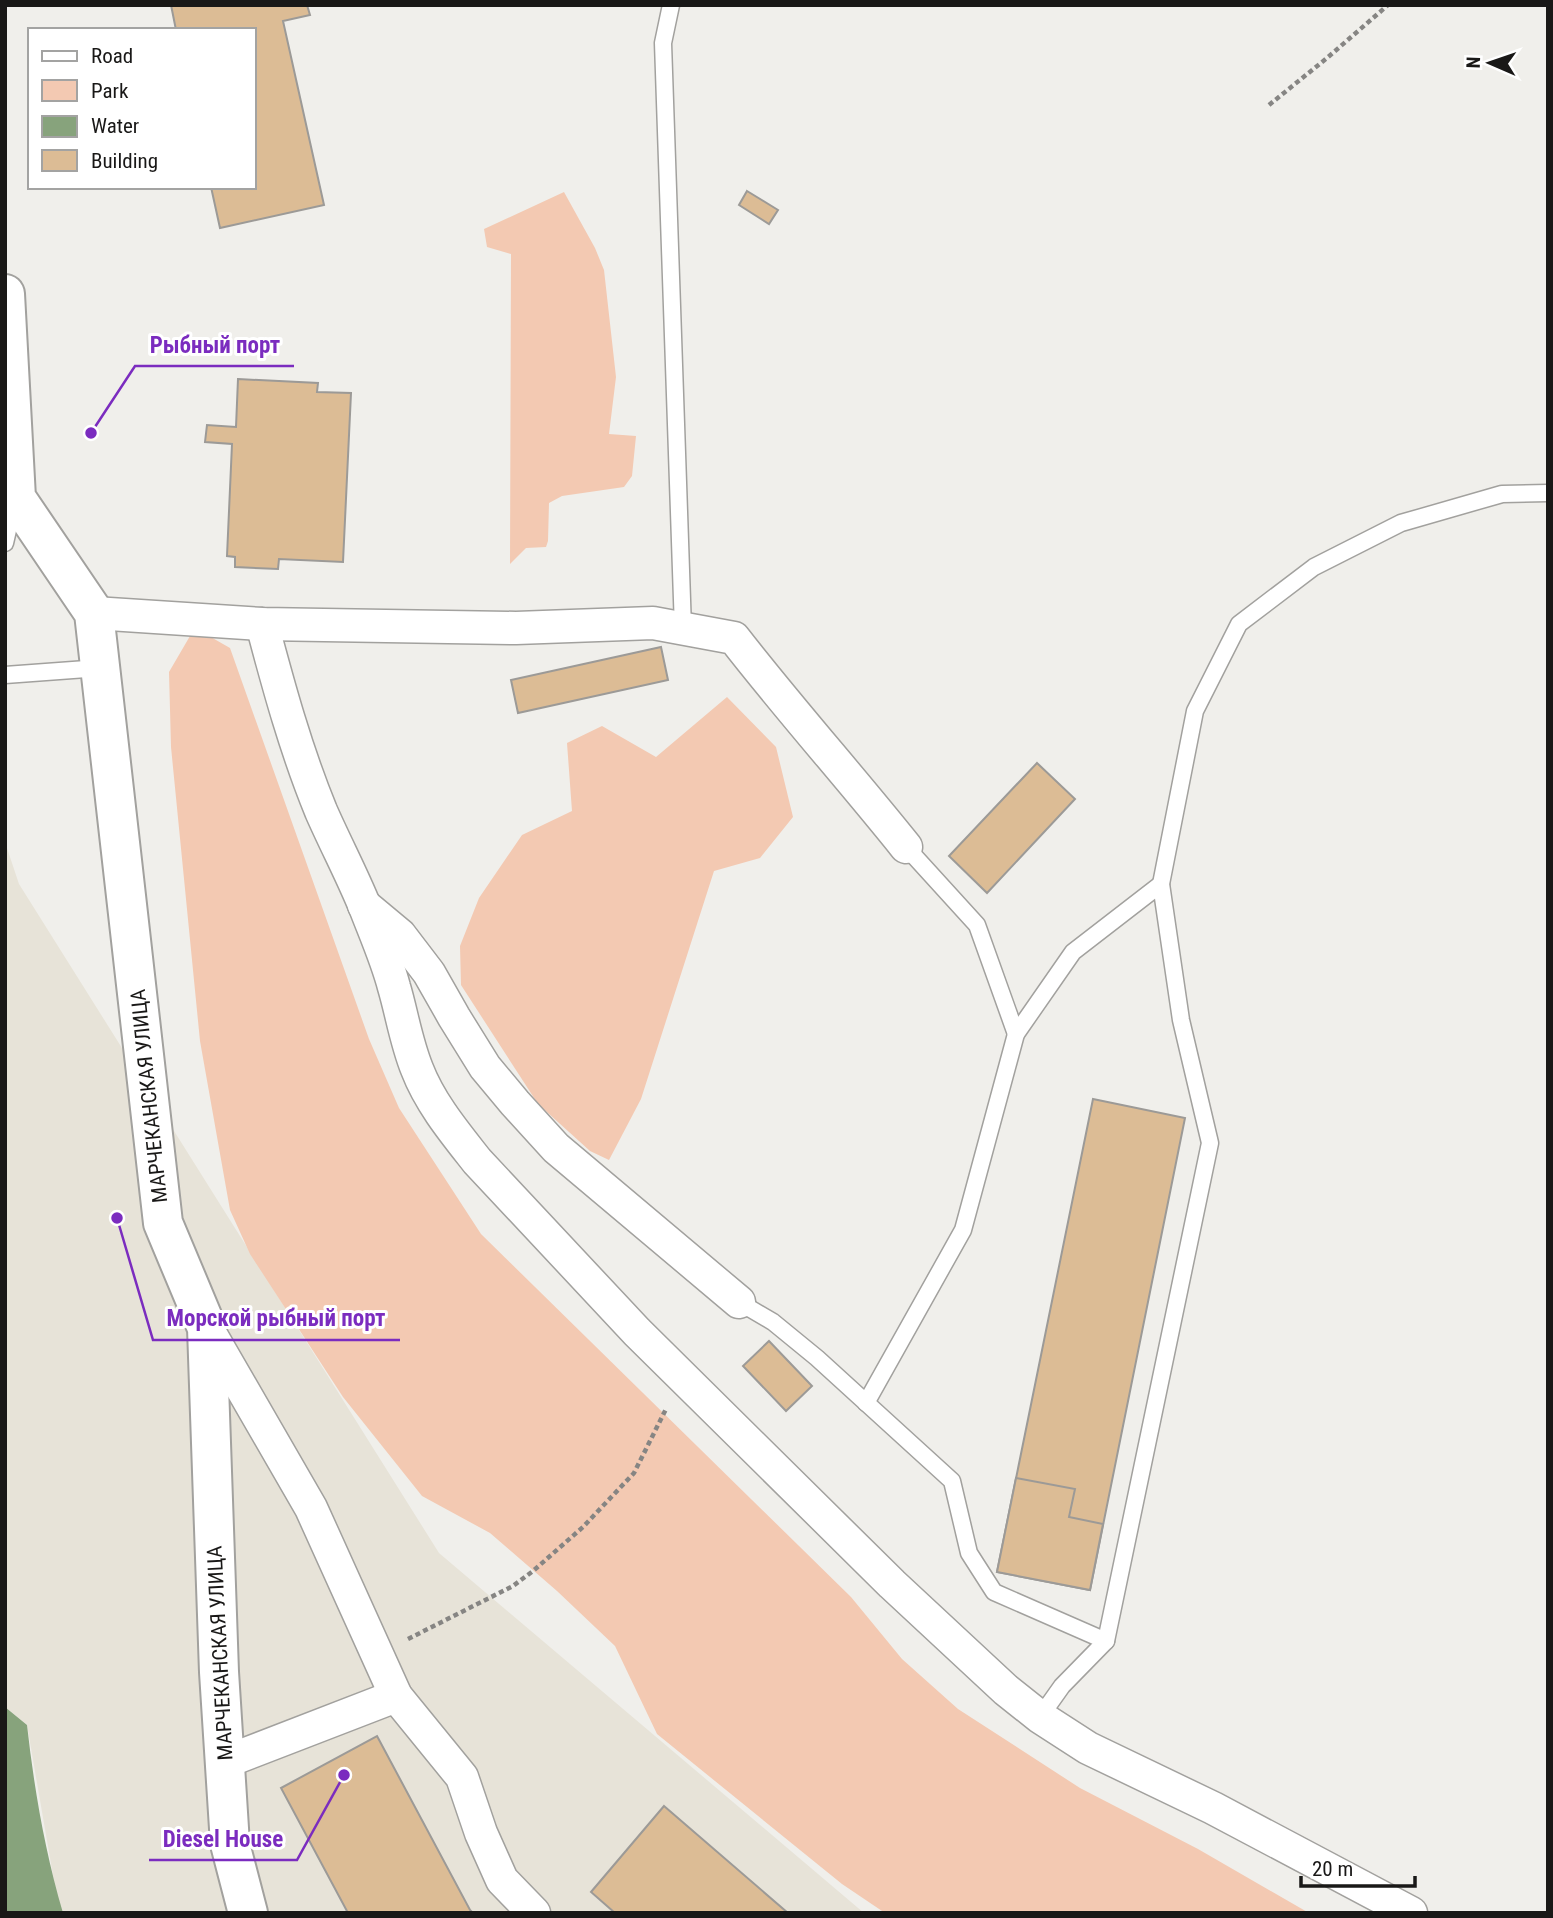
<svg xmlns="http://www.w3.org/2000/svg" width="1553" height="1918" viewBox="0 0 1553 1918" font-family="'Roboto Condensed',sans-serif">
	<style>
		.built { fill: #e7e3d8 }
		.green { fill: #f3c9b2 }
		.water { fill: #87a37c }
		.building { fill: #dcbc95; stroke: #9c9a97; stroke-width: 2 }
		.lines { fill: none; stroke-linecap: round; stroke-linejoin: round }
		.lane-casing { stroke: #a2a19e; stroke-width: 19 }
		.street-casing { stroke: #a2a19e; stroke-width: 35 }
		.secondary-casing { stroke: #a2a19e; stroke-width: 42 }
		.path { stroke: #868583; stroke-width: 4.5; stroke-dasharray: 5 3.5; stroke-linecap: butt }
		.lane { stroke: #fff; stroke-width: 16 }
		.street { stroke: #fff; stroke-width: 32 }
		.secondary { stroke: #fff; stroke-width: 38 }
		.labels { text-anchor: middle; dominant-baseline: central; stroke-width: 6; stroke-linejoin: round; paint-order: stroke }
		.street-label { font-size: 21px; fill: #191817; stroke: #fff }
		.leader { fill: none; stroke: #7b2cbf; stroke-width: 2.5 }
		.callout-dot { fill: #7b2cbf; stroke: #fff; stroke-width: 2.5 }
		.callout-label { font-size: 23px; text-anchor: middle; font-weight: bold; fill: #7b2cbf; stroke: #fff; stroke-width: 6; stroke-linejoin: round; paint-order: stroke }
	</style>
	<rect width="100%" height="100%" fill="#f0efeb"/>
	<path class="built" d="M5,842L19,884L439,1553L864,1913H62L55,1887L27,1725L5,1707Z"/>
	<g class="green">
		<path d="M564,192L595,248L604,270L616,377L609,434L636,436L632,476L624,487L562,496L549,503L548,541L546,547L526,548L510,564L511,254L487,247L484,229Z"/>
		<path d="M190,636H209L230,648L369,1039L399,1108L481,1234L851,1597L902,1659L958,1709L1080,1788L1198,1849L1309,1913H885L842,1884L657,1734L615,1646L557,1591L490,1533L422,1496L343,1397L250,1254L230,1210L200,1041L171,747L169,672Z"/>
		<path d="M727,697L776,747L793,817L760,858L714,871L641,1099L609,1160L590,1151L538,1104L461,985L460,946L479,898L522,835L572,811L567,743L602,726L656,757Z"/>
	</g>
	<path class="water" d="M5,1707L27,1725C34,1788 45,1852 63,1913H5Z"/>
	<g class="building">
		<path d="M171,5H307L310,15L283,21L324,205L220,228L211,187H254V30H176Z"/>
		<path d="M747,191L778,210L769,224L739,205Z"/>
		<path d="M238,379L318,383L317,392L351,393L343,562L279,559L278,569L235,567V557L227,556L232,444L205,442L207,425L236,427Z"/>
		<path d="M661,647L668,680L518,713L511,680Z"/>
		<path d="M1037,763L1075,799L987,893L949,856Z"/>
		<path d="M1093,1099L1185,1118L1090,1590L997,1572Z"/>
		<path d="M769,1341L812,1386L786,1411L743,1366Z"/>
		<path d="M1016,1478L1075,1489L1069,1517L1103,1524L1090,1590L997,1572Z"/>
		<path d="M377,1736L470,1910L473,1913H348L281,1788Z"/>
		<path d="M664,1806L788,1913H615L591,1892Z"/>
	</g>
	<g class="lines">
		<g class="lane-casing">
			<g id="lane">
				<path d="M671,5L663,43L683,629"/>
				<path d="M5,543L14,504"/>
				<path d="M5,675L100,668"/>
				<path d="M906,847L977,925L1016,1034"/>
				<path d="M739,1302L773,1322L817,1358L952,1481L969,1553L994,1592L1106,1641"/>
				<path d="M866,1403L963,1230L1016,1034L1073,952L1161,884"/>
				<path d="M1040,1717L1062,1686L1106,1641L1210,1143L1181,1020L1161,884L1195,711L1239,624L1314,567L1401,523L1502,494L1548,493"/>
			</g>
		</g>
		<g class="street-casing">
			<g id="street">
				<path d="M94,613L262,624L516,628L653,623L734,638C790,710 850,777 906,847"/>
				<path d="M262,624C279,688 296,750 321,811C335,843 352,875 365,907C375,933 387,960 394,987C402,1014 406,1042 417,1069C430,1103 455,1133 477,1161L637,1332L892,1584L1006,1690L1040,1717L1088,1748L1213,1808L1411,1913"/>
				<path d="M364,905L400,935L429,973L454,1017L485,1067L515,1103L556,1148L739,1302"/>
				<path d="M207,1328L311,1508L396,1696L462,1777L481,1833L502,1880L534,1913"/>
				<path d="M225,1762L396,1696"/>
			</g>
		</g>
		<g class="secondary-casing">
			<path id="secondary" d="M5,294L16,498L94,613L163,1223L207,1328L219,1672L230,1844L248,1913"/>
		</g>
		<g class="path">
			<path d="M1269,105L1327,58L1388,5"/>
			<path d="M408,1639L513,1586L533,1571L583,1527L634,1473L666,1409"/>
		</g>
		<use href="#lane" class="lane"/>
		<use href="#street" class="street"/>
		<use href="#secondary" class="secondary"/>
	</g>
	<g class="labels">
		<g class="street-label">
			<text transform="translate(149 1096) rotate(-96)">МАРЧЕКАНСКАЯ УЛИЦА</text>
			<text transform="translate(220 1653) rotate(-93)">МАРЧЕКАНСКАЯ УЛИЦА</text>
		</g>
	</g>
	<path class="leader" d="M91 433L135 366H294M117 1218L153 1340H400M344 1775L297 1860H149"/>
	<g class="callout-dot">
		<circle cx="91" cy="433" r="7"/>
		<circle cx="117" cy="1218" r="7"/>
		<circle cx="344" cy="1775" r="7"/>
	</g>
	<g class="callout-label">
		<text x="215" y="353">Рыбный порт</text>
		<text x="276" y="1326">Морской рыбный порт</text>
		<text x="223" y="1847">Diesel House</text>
	</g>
	<rect width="1553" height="1918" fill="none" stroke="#191817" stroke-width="14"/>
	<rect x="28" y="28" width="228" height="161" fill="#ffffff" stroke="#a3a3a2" stroke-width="2"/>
	<rect x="42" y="51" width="35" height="10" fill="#ffffff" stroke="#a3a3a2" stroke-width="2"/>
	<text x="91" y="63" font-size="21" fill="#191817">Road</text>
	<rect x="42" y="80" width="35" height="21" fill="#f3c9b2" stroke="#a3a3a2" stroke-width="2"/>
	<text x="91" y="98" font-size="21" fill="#191817">Park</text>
	<rect x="42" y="116" width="35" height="21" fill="#87a37c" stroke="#a3a3a2" stroke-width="2"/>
	<text x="91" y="133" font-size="21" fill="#191817">Water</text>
	<rect x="42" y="150" width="35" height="21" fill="#dcbc95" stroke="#a3a3a2" stroke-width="2"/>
	<text x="91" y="168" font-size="21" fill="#191817">Building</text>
	<g transform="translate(1490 63) rotate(272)" stroke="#ffffff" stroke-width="5" paint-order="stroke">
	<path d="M0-5L12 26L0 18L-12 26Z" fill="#191817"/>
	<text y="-10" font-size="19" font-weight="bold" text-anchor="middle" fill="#191817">N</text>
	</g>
	<path d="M1301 1876v10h114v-10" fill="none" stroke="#191817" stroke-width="3.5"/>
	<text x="1312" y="1876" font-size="21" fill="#191817" stroke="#ffffff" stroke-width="5" paint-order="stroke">20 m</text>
</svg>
